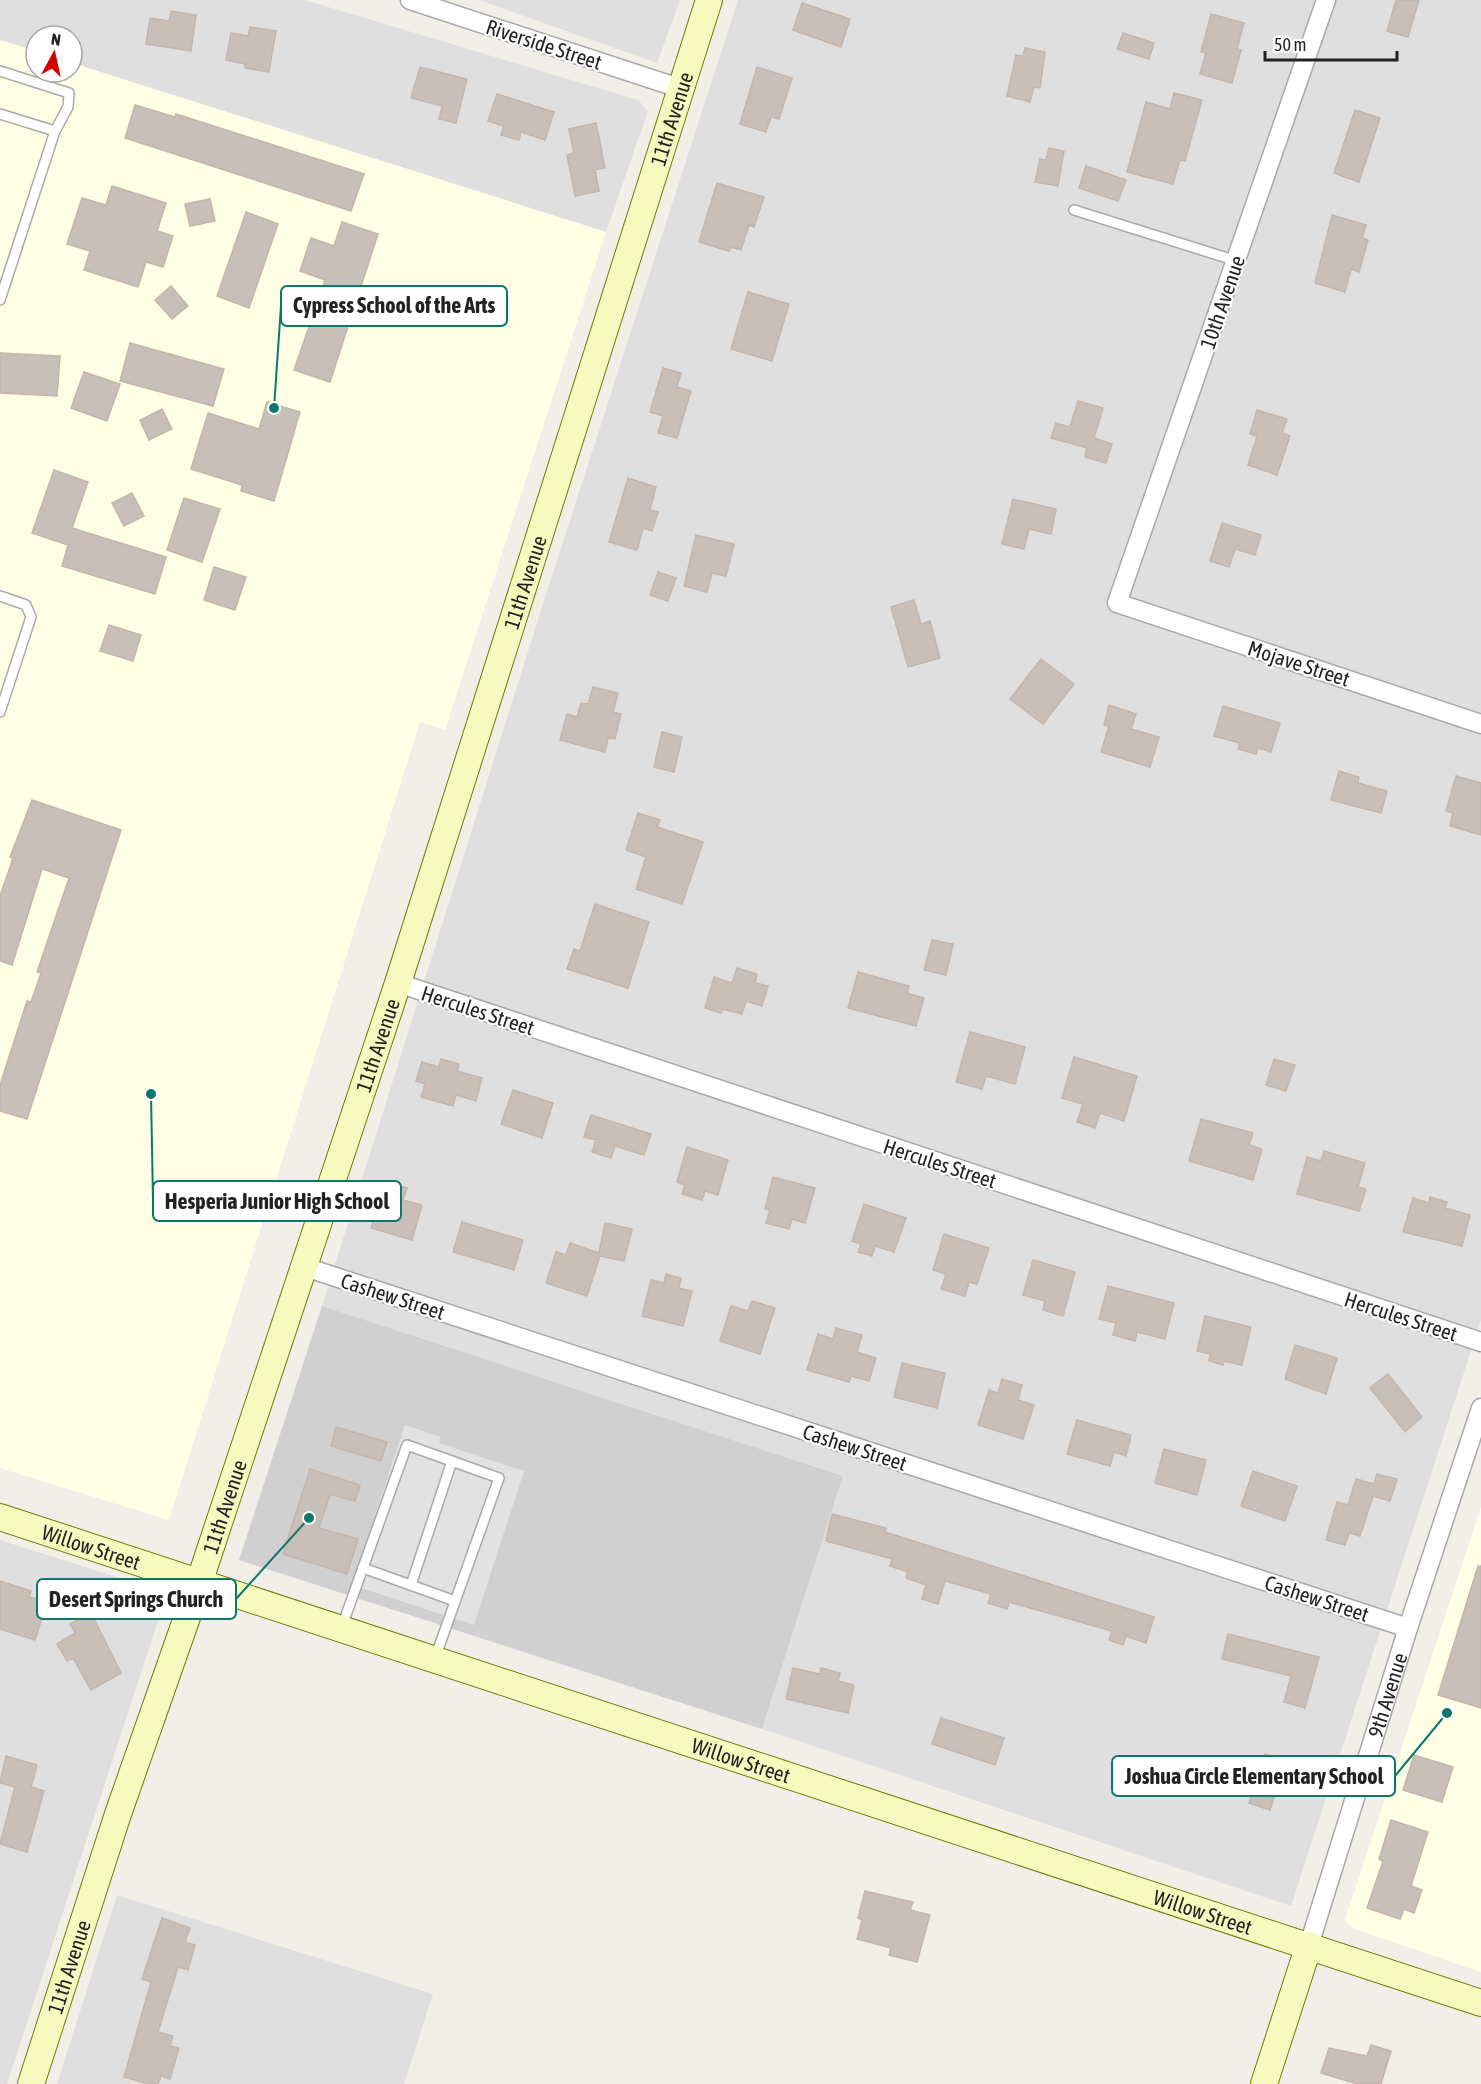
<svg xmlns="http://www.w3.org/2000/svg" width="1481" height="2084" viewBox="0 0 1481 2084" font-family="'Asap Condensed',sans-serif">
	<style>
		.residential { fill: #e0dfdf }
		.education { fill: #ffffe5 }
		.religious { fill: #d0d0d0 }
		.parking { fill: #e2e2e2 }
		.building { fill: #c7bfb8; stroke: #c4b6ab; stroke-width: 1.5 }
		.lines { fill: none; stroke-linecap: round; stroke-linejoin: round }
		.lane-casing { stroke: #a9a9a9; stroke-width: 12 }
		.street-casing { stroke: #a9a9a9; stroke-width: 21 }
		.secondary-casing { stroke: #707d05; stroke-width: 28 }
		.lane { stroke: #fff; stroke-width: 9 }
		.street { stroke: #fff; stroke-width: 18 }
		.secondary { stroke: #f7fabf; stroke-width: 26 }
		.labels { text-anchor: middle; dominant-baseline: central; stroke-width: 4.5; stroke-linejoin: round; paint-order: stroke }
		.street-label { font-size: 21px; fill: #222; stroke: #fff }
		.leader { fill: none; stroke: #0f766e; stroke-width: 2 }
		.callout-dot { fill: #0f766e; stroke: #fff; stroke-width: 2 }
		.callout { fill: #fff; stroke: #0f766e; stroke-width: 2 }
		.callout-label { font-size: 22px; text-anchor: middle; font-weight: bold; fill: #222 }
	</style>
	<rect width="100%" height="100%" fill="#f2efe9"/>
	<g class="residential">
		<path d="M0,0H305L638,100L648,111L606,232L72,63V36H36V51L0,40Z"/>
		<path d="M479,0H680L657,63Z"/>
		<path d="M738,0H1481V1320L1291,1906L762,1729L843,1476L322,1306L542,607Z"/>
		<path d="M0,1540L167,1593L7,2084H0Z"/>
		<path d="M117,1895L433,1994L404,2084H57Z"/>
	</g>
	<g class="education">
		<path d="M0,40L36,51V72H72V63L606,232L445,730L420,722L169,1520L0,1468Z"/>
		<path d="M1481,1507V1972L1352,1928L1345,1920Z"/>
	</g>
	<path class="religious" d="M322,1306L843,1476L762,1729L239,1560Z"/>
	<path class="parking" d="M405,1425L441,1437L439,1443L524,1471L474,1625L352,1585Z"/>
	<g class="building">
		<path d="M1396,0H1419L1408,37L1387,31Z"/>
		<path d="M802,3L850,19L841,47L793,30Z"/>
		<path d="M171,11L196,15L191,51L146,44L150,18L169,21Z"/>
		<path d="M1211,14L1244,23L1237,49L1241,50L1232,83L1200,74L1206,53L1201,52Z"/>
		<path d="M250,27L276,31L269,72L245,68V64L226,60L231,33L248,36Z"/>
		<path d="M1123,33L1154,43L1149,59L1117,49Z"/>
		<path d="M1025,48L1045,52L1040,88L1034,87L1030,102L1007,96L1016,55L1023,56Z"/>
		<path d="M420,67L467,79L456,123L439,119L442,106L411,98Z"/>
		<path d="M757,67L792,78L779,119L771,117L766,132L740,124Z"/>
		<path d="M1174,93L1202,100L1185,161L1180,160L1173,184L1127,172L1146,102L1170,109Z"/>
		<path d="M497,94L554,112L545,140L521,132L519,140L501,135L504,126L488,121Z"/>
		<path d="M135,105L175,117L176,114L364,174L351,211L125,138Z"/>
		<path d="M1355,110L1380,118L1359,182L1334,173Z"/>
		<path d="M596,123L605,168L595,170L599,191L575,196L567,155L574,153L569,129Z"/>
		<path d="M1049,148L1064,151L1058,186L1035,182L1040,159L1046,160Z"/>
		<path d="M1086,166L1126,180L1118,201L1079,188Z"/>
		<path d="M717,183L764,197L754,227L749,225L741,250L731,247L729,251L699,242Z"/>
		<path d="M112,186L166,203L157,231L173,236L163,267L146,262L138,287L84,270L90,251L67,244L82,198L106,205Z"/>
		<path d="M210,199L215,221L190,226L185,204Z"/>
		<path d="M246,212L278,224L249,308L217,296Z"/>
		<path d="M1332,215L1366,225L1362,238L1368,240L1359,272L1351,269L1345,292L1315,283Z"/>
		<path d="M342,222L378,234L330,382L294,370L325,280L300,271L311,238L334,246Z"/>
		<path d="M171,286L188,306L172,319L155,300Z"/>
		<path d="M748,292L789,304L772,361L731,349Z"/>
		<path d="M130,343L224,369L213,406L120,381Z"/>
		<path d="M0,353L60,356L57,396L0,393Z"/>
		<path d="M663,368L681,373L677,387L691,391L677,438L658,433L663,416L650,412Z"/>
		<path d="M84,372L120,384L107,421L71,408Z"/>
		<path d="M1078,401L1103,408L1094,438L1112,444L1106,463L1085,457L1087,448L1051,438L1056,423L1070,427Z"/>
		<path d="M267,402L300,412L274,501L241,491L242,485L191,469L208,413L259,429Z"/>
		<path d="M162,409L172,429L149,440L140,420Z"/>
		<path d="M1257,410L1287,419L1282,433L1290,436L1277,475L1248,465L1257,436L1250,434Z"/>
		<path d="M54,470L88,482L72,528L166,557L155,594L62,566L68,545L32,533Z"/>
		<path d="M628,478L656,487L650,510L658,512L652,531L643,528L637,550L609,542Z"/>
		<path d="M132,493L144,516L124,526L112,503Z"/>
		<path d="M184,498L220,509L202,562L167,550Z"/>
		<path d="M1013,499L1056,509L1051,534L1029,529L1024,549L1002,544Z"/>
		<path d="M1222,523L1261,535L1255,555L1235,549L1229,567L1210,561Z"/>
		<path d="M696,535L734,544L726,576L712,573L707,592L684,586Z"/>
		<path d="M214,567L246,577L235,610L204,600Z"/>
		<path d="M658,572L676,578L668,601L650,595Z"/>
		<path d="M914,600L921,624L930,621L940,658L908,667L891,607Z"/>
		<path d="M109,625L141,635L133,661L100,651Z"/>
		<path d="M1041,659L1074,684L1043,724L1010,699Z"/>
		<path d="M593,687L618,693L613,712L621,714L615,739L608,738L605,752L560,740L567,714L577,717L581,703L588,704Z"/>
		<path d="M1109,705L1136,714L1131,729L1159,737L1150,767L1101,752L1109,726L1104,725Z"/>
		<path d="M1223,706L1280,723L1271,752L1258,748L1256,754L1238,749L1240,743L1214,736Z"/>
		<path d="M662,732L682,737L674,772L654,767Z"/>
		<path d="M1339,771L1359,777L1358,783L1387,791L1381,813L1331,800Z"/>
		<path d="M1456,776L1481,783V835L1450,826L1453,813L1446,811Z"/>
		<path d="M32,800L121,830L27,1119L0,1111V1085L27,1001L31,1002L41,973L37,972L69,878L42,869L12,965L0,961V896L13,858L10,857Z"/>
		<path d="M638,813L660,820L657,827L703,842L682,904L636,889L646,857L626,850Z"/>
		<path d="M595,904L649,922L628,988L567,969L574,949L580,951Z"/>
		<path d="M932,940L953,944L946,975L924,970Z"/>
		<path d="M737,968L757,974L755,983L768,986L762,1006L746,1001L742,1014L723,1009L721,1013L705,1008L714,977L732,983Z"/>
		<path d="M858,972L909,986L907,993L924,998L916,1026L848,1008Z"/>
		<path d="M970,1032L1025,1047L1015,1084L986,1076L982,1089L956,1082Z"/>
		<path d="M1074,1057L1137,1076L1124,1121L1100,1113L1095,1128L1077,1122L1083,1104L1062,1098Z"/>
		<path d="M441,1059L459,1064L457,1071L482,1078L476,1101L456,1095L453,1106L421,1097L425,1084L416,1081L422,1062L439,1067Z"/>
		<path d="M1274,1059L1295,1065L1286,1091L1266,1085Z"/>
		<path d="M513,1090L553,1103L542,1138L501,1124Z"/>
		<path d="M591,1115L651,1134L644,1155L615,1146L611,1158L592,1152L596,1140L584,1137Z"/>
		<path d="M1201,1119L1253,1133L1249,1145L1262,1149L1253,1180L1189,1161Z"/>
		<path d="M687,1147L728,1160L718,1195L705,1191L702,1200L682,1194L685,1185L677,1182Z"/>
		<path d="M1324,1151L1365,1163L1358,1187L1366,1189L1359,1211L1297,1194L1307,1157L1321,1161Z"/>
		<path d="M773,1177L815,1188L805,1223L792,1219L789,1229L766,1223L770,1210L765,1209Z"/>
		<path d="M385,1182L407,1188L403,1200L422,1205L412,1240L371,1228Z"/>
		<path d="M1430,1197L1447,1202L1445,1208L1470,1215L1462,1246L1403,1232L1413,1198L1429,1203Z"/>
		<path d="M864,1204L906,1218L894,1252L875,1246L872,1256L858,1252L861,1244L852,1241Z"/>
		<path d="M462,1222L523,1240L514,1270L453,1252Z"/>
		<path d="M605,1223L632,1229L624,1261L600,1256L587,1296L546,1283L556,1252L566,1255L570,1243L599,1253Z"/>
		<path d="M944,1234L989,1248L977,1284L969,1282L965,1296L941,1289L946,1274L933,1270Z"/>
		<path d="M1033,1260L1075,1272L1063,1316L1043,1310L1045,1301L1023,1295Z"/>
		<path d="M666,1274L681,1278L679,1288L692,1291L683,1326L642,1316L651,1280L664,1283Z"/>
		<path d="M1108,1286L1174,1303L1165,1339L1137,1332L1135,1341L1113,1335L1116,1323L1099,1319Z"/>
		<path d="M752,1301L775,1308L760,1354L720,1341L731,1306L748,1311Z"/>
		<path d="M1205,1316L1251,1327L1242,1365L1224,1361L1223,1365L1209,1361L1210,1354L1197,1351Z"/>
		<path d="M836,1328L862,1335L857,1352L876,1358L869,1381L851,1376L849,1382L807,1370L818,1334L833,1339Z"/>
		<path d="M1295,1345L1337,1358L1326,1394L1285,1379Z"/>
		<path d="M902,1363L945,1373L937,1408L894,1397Z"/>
		<path d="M1388,1374L1422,1417L1405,1432L1370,1388Z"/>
		<path d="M1002,1379L1022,1385L1018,1400L1034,1405L1023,1439L978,1425L989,1390L998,1393Z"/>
		<path d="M1077,1420L1131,1435L1126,1456L1114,1452L1110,1466L1067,1454Z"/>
		<path d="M336,1427L387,1442L381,1461L331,1446Z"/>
		<path d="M1164,1449L1206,1460L1197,1495L1155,1483Z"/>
		<path d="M310,1469L360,1485L355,1501L330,1494L319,1528L358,1539L347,1574L283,1554Z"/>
		<path d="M1253,1471L1297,1486L1285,1521L1241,1506Z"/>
		<path d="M1377,1474L1397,1479L1390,1501L1373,1496L1360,1536L1349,1533L1345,1545L1326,1540L1337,1502L1348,1505L1356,1479L1374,1484Z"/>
		<path d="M832,1514L886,1528L885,1532L1154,1617L1146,1643L1126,1636L1123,1645L1109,1640L1112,1631L1009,1602L1007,1609L988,1603L991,1594L945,1581L938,1604L922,1599L926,1585L906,1578L908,1572L890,1566L892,1559L826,1541Z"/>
		<path d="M1478,1566H1481V1708L1438,1695Z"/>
		<path d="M0,1581L31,1591L29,1597L47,1602L35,1640L0,1629Z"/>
		<path d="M91,1613L121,1673L91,1690L73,1658L67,1661L57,1644L75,1633L70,1624Z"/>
		<path d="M1228,1634L1319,1657L1305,1708L1284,1702L1291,1676L1222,1659Z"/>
		<path d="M793,1668L820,1674L821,1668L840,1673L838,1681L854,1685L848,1713L786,1699Z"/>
		<path d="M941,1718L1004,1738L995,1765L932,1744Z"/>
		<path d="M1265,1754L1296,1764L1289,1785L1279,1782L1270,1810L1249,1803L1253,1789L1247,1787L1252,1770L1260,1772Z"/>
		<path d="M1414,1755L1453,1767L1442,1802L1403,1790Z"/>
		<path d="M6,1756L37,1765L31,1787L44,1791L27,1852L0,1844L15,1787L0,1783Z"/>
		<path d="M1391,1820L1428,1832L1411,1886L1422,1890L1414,1913L1404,1909L1400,1919L1367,1908L1383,1861L1379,1859Z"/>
		<path d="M865,1891L913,1902L910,1910L930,1915L917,1962L889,1955L891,1948L857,1939L862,1920L858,1918Z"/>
		<path d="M162,1918L190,1928L185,1942L195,1945L188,1970L178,1967L158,2032L173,2036L170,2046L179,2048L170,2079L161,2076L158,2084H149L124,2077L151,1982L142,1979Z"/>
		<path d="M1371,2045L1391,2051L1381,2084H1357L1321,2073L1329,2048L1367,2056Z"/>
	</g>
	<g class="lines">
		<g class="lane-casing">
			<g id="lane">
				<path d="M0,71L69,93L68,107L55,131"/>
				<path d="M0,114L55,131L0,300"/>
				<path d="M1074,210L1237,261"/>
				<path d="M0,596L26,605L31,617L0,712"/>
				<path d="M363,1568L455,1601"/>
				<path d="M411,1585L452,1461"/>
				<path d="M341,1629L407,1445L499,1478L435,1658"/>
			</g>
		</g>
		<g class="street-casing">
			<g id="street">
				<path d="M410,0L679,88"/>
				<path d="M1326,0L1117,603L1481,724"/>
				<path d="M398,983L1481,1342"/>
				<path d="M302,1266L1408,1628"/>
				<path id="s1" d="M1309,1945L1408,1628L1481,1408"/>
			</g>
		</g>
		<g class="secondary-casing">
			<g id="secondary">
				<path id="s2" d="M0,1517L1481,2003"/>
				<path id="s3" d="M31,2084L118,1814L199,1583L398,983L709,0"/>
				<path d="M1264,2084L1309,1945"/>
			</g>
		</g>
		<use href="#lane" class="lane"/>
		<use href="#street" class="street"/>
		<use href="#secondary" class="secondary"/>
	</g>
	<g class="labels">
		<g class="street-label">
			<text transform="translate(544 44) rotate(18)">Riverside Street</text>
			<text stroke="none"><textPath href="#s3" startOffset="2067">11th Avenue</textPath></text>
			<text transform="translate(1222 302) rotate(-71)">10th Avenue</text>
			<text stroke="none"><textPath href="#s3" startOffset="1581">11th Avenue</textPath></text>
			<text transform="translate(1299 663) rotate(18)">Mojave Street</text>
			<text transform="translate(478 1010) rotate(18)">Hercules Street</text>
			<text stroke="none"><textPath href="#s3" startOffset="1095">11th Avenue</textPath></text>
			<text transform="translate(940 1163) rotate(18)">Hercules Street</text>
			<text transform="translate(393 1296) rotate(18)">Cashew Street</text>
			<text transform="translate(1401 1316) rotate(18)">Hercules Street</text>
			<text transform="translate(855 1447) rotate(18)">Cashew Street</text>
			<text stroke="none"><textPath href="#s3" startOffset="609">11th Avenue</textPath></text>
			<text stroke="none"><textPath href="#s2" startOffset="96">Willow Street</textPath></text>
			<text transform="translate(1317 1598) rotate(18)">Cashew Street</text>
			<text stroke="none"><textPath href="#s1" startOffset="262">9th Avenue</textPath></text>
			<text stroke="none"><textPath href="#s2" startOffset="780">Willow Street</textPath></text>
			<text stroke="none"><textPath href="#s2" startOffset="1266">Willow Street</textPath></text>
			<text stroke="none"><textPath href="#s3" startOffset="123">11th Avenue</textPath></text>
		</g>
	</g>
	<path class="leader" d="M274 408L281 306M151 1094L153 1201M309 1518L236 1599M1447 1713L1395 1776"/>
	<g class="callout-dot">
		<circle cx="274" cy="408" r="6"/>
		<circle cx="151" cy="1094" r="6"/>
		<circle cx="309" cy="1518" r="6"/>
		<circle cx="1447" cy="1713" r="6"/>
	</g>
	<g class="callout">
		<rect x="281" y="286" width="226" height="40" rx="6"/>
		<rect x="153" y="1181" width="248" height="40" rx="6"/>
		<rect x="37" y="1579" width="199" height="40" rx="6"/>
		<rect x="1112" y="1756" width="283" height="40" rx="6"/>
	</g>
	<g class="callout-label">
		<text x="394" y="313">Cypress School of the Arts</text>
		<text x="277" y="1209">Hesperia Junior High School</text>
		<text x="136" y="1607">Desert Springs Church</text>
		<text x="1254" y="1784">Joshua Circle Elementary School</text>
	</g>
	<g transform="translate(54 54) rotate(8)"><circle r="28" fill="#ffffff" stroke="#a7a7a7" stroke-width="1.5"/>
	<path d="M0-4.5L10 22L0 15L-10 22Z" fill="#d40000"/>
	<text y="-9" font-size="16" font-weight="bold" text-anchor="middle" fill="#222222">N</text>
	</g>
	<path d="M1265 51v9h132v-9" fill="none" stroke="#222222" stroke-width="3"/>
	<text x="1274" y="51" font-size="18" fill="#222222" stroke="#ffffff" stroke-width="4.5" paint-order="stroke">50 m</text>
</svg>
